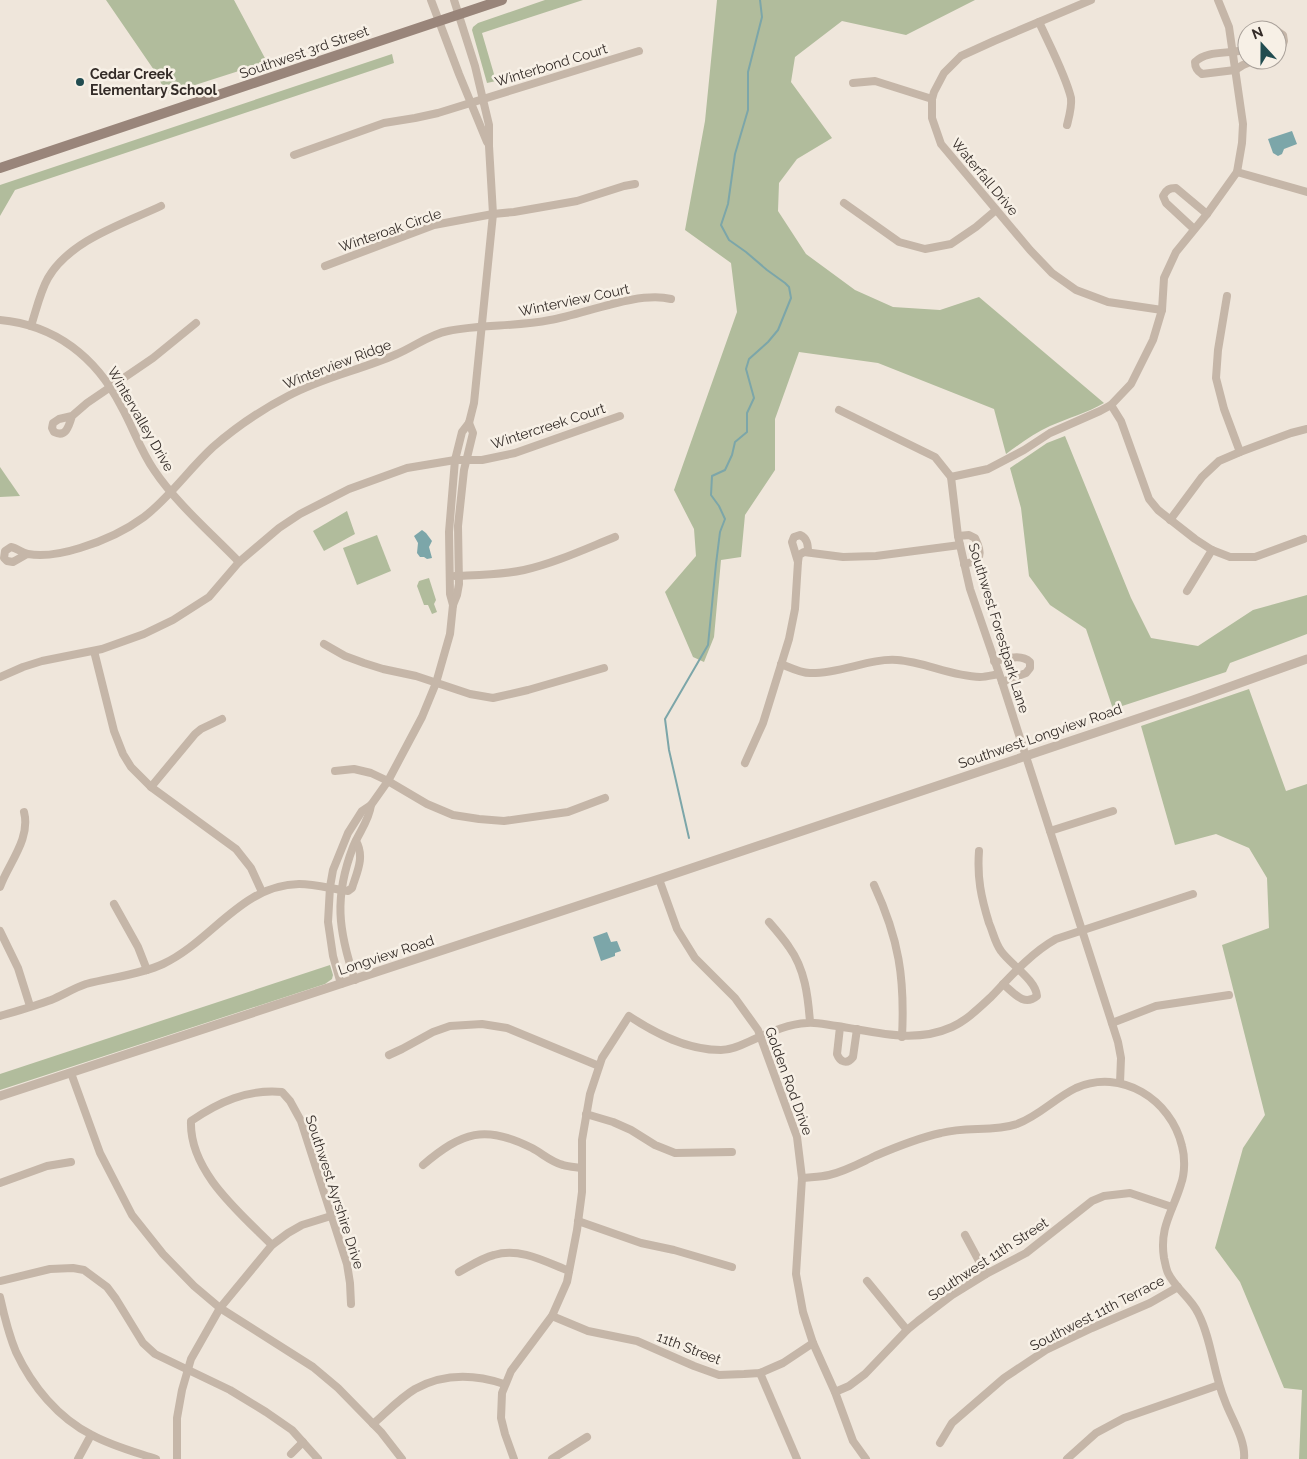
<svg xmlns="http://www.w3.org/2000/svg" width="1307" height="1459" viewBox="0 0 1307 1459" font-family="Raleway,sans-serif">
	<style>
		.green { fill: #b1bc9c }
		.water { fill: #7ca6a9 }
		.lines { fill: none; stroke-linecap: round; stroke-linejoin: round }
		.stream { stroke: #7ca6a9; stroke-width: 2 }
		.minor { stroke: #c5b6a8; stroke-width: 8 }
		.tertiary { stroke: #c5b6a8; stroke-width: 9 }
		.secondary { stroke: #99857a; stroke-width: 10 }
		.poi-dot { fill: #214c50; stroke: #f7f0e6; stroke-width: 2 }
		.labels { text-anchor: middle; dominant-baseline: central; stroke-width: 5; stroke-linejoin: round; paint-order: stroke }
		.street-label { font-size: 14px; fill: #332b27; stroke: #f7f0e6 }
		.poi-label { font-size: 14px; font-weight: bold; fill: #332b27; stroke: #f7f0e6; text-anchor: start }
	</style>
	<rect width="100%" height="100%" fill="#efe6db"/>
	<g class="green">
		<path d="M106,0H234L267,62L167,94L154,70Z"/>
		<path d="M545,0H583L482,33L496,81L487,83L472,30L473,27L478,23Z"/>
		<path d="M717,0H975L906,35L842,21L795,57L791,82L832,138L797,159L779,183L778,211L806,254L855,290L893,307L940,310L979,297L1104,403C1087,413 1068,418 1050,426C1034,433 1020,444 1006,454L994,409L878,363L799,352L775,419V470L745,515L741,557L721,560L714,637L704,662L693,657L665,592L696,556L694,529L674,490L737,312L731,263L685,230L705,121Z"/>
		<path d="M392,54L394,63L15,190L0,216V185Z"/>
		<path d="M1065,436L1131,598L1151,638L1198,646L1253,610L1307,595V634L1230,663L1226,672L1113,709L1086,629L1050,605L1029,576L1021,508L1010,468L1047,443Z"/>
		<path d="M0,467L20,496L0,497Z"/>
		<path d="M347,511L355,534L324,551L313,531Z"/>
		<path d="M377,535L391,571L357,585L343,548Z"/>
		<path d="M429,578L436,600L434,604L437,612L432,614L428,605H424L417,586L419,581Z"/>
		<path d="M1249,689L1286,791L1307,784V1459H1299L1302,1390L1284,1388L1240,1282L1215,1248L1243,1148L1265,1115L1222,945L1269,928L1267,878L1249,848L1216,834L1175,845L1141,726Z"/>
		<path d="M330,965L333,975L332,979L325,984L0,1090V1074Z"/>
	</g>
	<g class="water">
		<path d="M1292,131L1297,144L1284,149L1282,154L1278,156L1273,153L1268,139Z"/>
		<path d="M422,530L426,533L432,541L429,547L432,558L427,559L424,557H420L417,553L418,543L414,536Z"/>
		<path d="M607,932L611,942L617,941L621,951L615,953V956L601,961L593,937Z"/>
	</g>
	<g class="lines">
		<path class="stream" d="M689,838L669,750L665,719L708,645L716,564L720,532L725,519L719,506L711,495L712,476L725,470L732,455L735,442L747,432V413L754,398L746,369L749,359L768,342L778,330L791,298L789,287L785,283L767,270L746,252L729,240L721,225L728,204L735,154L748,110V72L762,17L760,0"/>
		<g class="minor">
			<path d="M431,0L459,74L487,142"/>
			<path d="M1091,0L994,41L961,56L944,73L934,92L932,99V118L941,144L1030,250L1052,273L1076,290L1108,302L1162,310"/>
			<path d="M1039,22C1049,44 1066,76 1071,98C1072,107 1069,117 1067,125"/>
			<path d="M1277,31L1283,35L1284,41L1282,47L1277,50"/>
			<path d="M1247,49C1231,55 1208,49 1195,62C1195,68 1197,71 1202,74L1235,70L1243,65L1255,60"/>
			<path d="M853,83L875,81L932,99"/>
			<path d="M294,155L384,123L415,118L438,113L639,51"/>
			<path d="M1237,172L1307,192"/>
			<path d="M844,203L899,242L925,249L951,244L976,227L996,210"/>
			<path d="M1194,229L1166,203L1163,196C1166,190 1169,188 1176,188L1207,214"/>
			<path d="M325,266L434,225L493,214L514,212L577,201L624,186L635,184"/>
			<path d="M1227,296L1218,350L1216,378L1224,409L1240,452"/>
			<path d="M0,320C55,325 96,357 121,406C133,427 140,450 154,470C176,503 212,534 239,562"/>
			<path d="M31,326C36,311 40,292 48,278C70,240 123,224 161,206"/>
			<path d="M1111,405L1121,421L1149,499L1158,510L1195,539L1212,550L1230,557H1255L1304,539"/>
			<path d="M839,410L935,457L951,477L958,536L970,589L1002,682L1118,1042L1121,1058L1120,1083"/>
			<path d="M72,416C69,426 66,438 54,432L52,428L53,423L59,419L72,416L87,403L153,358L196,323"/>
			<path d="M951,477L988,469L1024,450L1050,433L1100,411L1111,405L1131,384L1153,340L1162,310L1164,278L1176,252L1207,214L1237,172L1242,143L1243,124L1229,27L1218,0"/>
			<path d="M1170,520L1202,477L1219,461L1240,452L1291,433L1307,429"/>
			<path d="M958,536L969,535L975,538C983,554 982,561 964,564"/>
			<path d="M27,554L13,562L7,561L4,558L5,551L11,547C17,548 22,553 28,554C45,557 64,553 80,548C103,541 125,531 144,517C170,497 189,469 213,447C236,427 261,410 288,396C323,377 361,370 397,354C414,347 430,334 448,331C482,324 516,327 550,320C585,314 637,291 671,299"/>
			<path d="M798,562L799,555L804,552L843,557L876,556L960,545"/>
			<path d="M455,576C478,575 502,575 524,570C555,563 585,549 615,537"/>
			<path d="M1187,591L1212,550"/>
			<path d="M453,605L450,594L449,532L455,460L462,432L469,423L474,403L493,214L489,146V125L475,66L454,0"/>
			<path d="M324,644L345,656L364,663L383,669L416,676L470,694L493,698L528,690L604,668"/>
			<path d="M94,651L114,731L123,754L131,767L151,787L236,849L251,868L262,892"/>
			<path d="M994,661C1006,659 1021,653 1030,662V668L1026,673L1002,682"/>
			<path d="M781,664C789,667 800,673 810,673C839,674 870,658 897,660C925,662 951,676 980,677C986,677 993,675 999,674"/>
			<path d="M0,677L23,667L42,661L102,649L144,634L173,620L209,597L239,562L279,528L300,514L349,489L407,468L455,460H482L515,453L620,416"/>
			<path d="M745,763L763,723L789,639L795,609L798,562L792,542L794,537L800,535C807,538 808,544 808,552"/>
			<path d="M335,771L354,769L371,773L388,781L427,804L453,815L479,819L504,821L568,812L605,798"/>
			<path d="M151,787L195,734L201,729L222,719"/>
			<path d="M1050,831L1113,811"/>
			<path d="M979,851C977,878 981,897 989,923C993,932 995,943 1001,951C1010,964 1036,980 1037,996C1024,1007 1014,993 1003,984"/>
			<path d="M659,879L677,929L695,958L735,998L758,1030L797,1137L802,1178L796,1274L803,1312L813,1343L835,1392L853,1441L866,1459"/>
			<path d="M874,885C899,939 905,978 902,1037"/>
			<path d="M0,887C8,864 31,839 24,812"/>
			<path d="M114,904L138,947L147,970"/>
			<path d="M769,922C776,930 783,938 789,947C805,969 808,996 810,1022"/>
			<path d="M0,931L18,968L30,1006"/>
			<path d="M355,980C338,930 334,897 353,847C359,832 369,821 371,805"/>
			<path d="M341,984L333,956L328,922L330,887L333,870L348,833L362,811L371,805L388,781L422,717L436,683L450,634L453,605L457,595L459,584L458,526L464,470L473,433L469,423"/>
			<path d="M0,1016C17,1011 35,1006 51,1000C63,995 74,988 86,984C112,977 139,975 163,964C212,941 241,885 299,884C316,884 332,889 348,891L352,888C357,872 365,857 356,841"/>
			<path d="M1112,1023L1156,1006L1229,995"/>
			<path d="M840,1027L837,1054C840,1062 847,1065 853,1057L857,1029"/>
			<path d="M389,1055L402,1049L433,1032L450,1026L482,1024L507,1028L599,1066"/>
			<path d="M71,1073L100,1153L132,1215L163,1254L194,1286L220,1308L313,1367L338,1388L381,1432L402,1459"/>
			<path d="M586,1114L613,1122L631,1130L655,1145L675,1153L732,1152"/>
			<path d="M423,1165C462,1132 485,1124 532,1148C543,1154 551,1162 563,1165C569,1167 576,1167 582,1168"/>
			<path d="M802,1178C811,1177 821,1177 829,1175C846,1171 860,1163 875,1156C896,1147 918,1138 941,1133C966,1126 992,1132 1017,1124C1039,1116 1055,1098 1076,1088C1121,1068 1171,1099 1182,1146C1185,1157 1185,1173 1181,1184C1173,1211 1159,1227 1164,1258C1165,1262 1166,1269 1168,1273C1175,1288 1191,1298 1198,1313C1212,1340 1213,1373 1225,1401C1231,1418 1246,1440 1244,1459"/>
			<path d="M0,1183L47,1166L71,1162"/>
			<path d="M578,1221L641,1243L674,1250L732,1267"/>
			<path d="M965,1235L986,1274"/>
			<path d="M272,1245C239,1212 189,1171 191,1121C219,1102 247,1089 282,1092L290,1101L301,1121L347,1264L350,1283L351,1304"/>
			<path d="M459,1272C470,1266 482,1258 494,1255C520,1247 546,1262 569,1271"/>
			<path d="M0,1281L50,1269L73,1268L84,1270L107,1287L116,1299L143,1343L155,1354L230,1390L266,1412L292,1430L318,1459"/>
			<path d="M867,1281L907,1330"/>
			<path d="M0,1297C4,1315 9,1335 16,1352C32,1386 58,1418 92,1435C112,1446 135,1452 156,1459"/>
			<path d="M552,1316L588,1331L637,1341L694,1366L719,1375L744,1374L760,1373L783,1363L813,1343"/>
			<path d="M760,1373L797,1459"/>
			<path d="M835,1392L849,1386L865,1374L907,1330L918,1321L952,1295L986,1274L1026,1253L1092,1201L1104,1196L1130,1193L1172,1207"/>
			<path d="M373,1424C387,1412 400,1398 415,1389C444,1373 474,1374 504,1384"/>
			<path d="M940,1443L952,1423L1004,1378L1046,1350L1092,1328L1150,1303L1178,1287"/>
			<path d="M291,1454L303,1442"/>
			<path d="M78,1459L91,1435"/>
			<path d="M177,1459V1418L182,1390L191,1359L220,1308L272,1245L288,1233L302,1225L331,1216"/>
			<path d="M514,1459L505,1434L501,1418L502,1393L511,1371L552,1316L567,1282L577,1230L582,1192V1140L590,1094L602,1058L629,1016C656,1034 687,1050 721,1050C733,1050 745,1043 757,1038C773,1031 789,1024 807,1023C817,1022 827,1025 837,1026C876,1032 914,1044 952,1027C967,1020 979,1008 991,997C1011,976 1031,953 1056,939L1193,894"/>
			<path d="M552,1459L587,1437"/>
			<path d="M1067,1459L1096,1433L1124,1418L1219,1385"/>
		</g>
		<path class="tertiary" d="M0,1096L659,879L1193,700L1307,659"/>
		<path class="secondary" d="M0,168L502,0"/>
	</g>
	<circle class="poi-dot" cx="80" cy="82" r="5"/>
	<g class="labels">
		<g class="street-label">
			<text transform="translate(304 52) rotate(-19)">Southwest 3rd Street</text>
			<text transform="translate(551 65) rotate(-17)">Winterbond Court</text>
			<text transform="translate(985 177) rotate(50)">Waterfall Drive</text>
			<text transform="translate(390 230) rotate(-19)">Winteroak Circle</text>
			<text transform="translate(574 300) rotate(-12)">Winterview Court</text>
			<text transform="translate(337 364) rotate(-21)">Winterview Ridge</text>
			<text transform="translate(141 419) rotate(60)">Wintervalley Drive</text>
			<text transform="translate(548 426) rotate(-18)">Wintercreek Court</text>
			<text transform="translate(999 628) rotate(73)">Southwest Forestpark Lane</text>
			<text transform="translate(1040 736) rotate(-19)">Southwest Longview Road</text>
			<text transform="translate(386 955) rotate(-18)">Longview Road</text>
			<text transform="translate(789 1081) rotate(70)">Golden Rod Drive</text>
			<text transform="translate(335 1192) rotate(72)">Southwest Ayrshire Drive</text>
			<text transform="translate(988 1259) rotate(-33)">Southwest 11th Street</text>
			<text transform="translate(1097 1313) rotate(-27)">Southwest 11th Terrace</text>
			<text transform="translate(689 1348) rotate(21)">11th Street</text>
		</g>
		<g class="poi-label">
			<text x="90" y="74">Cedar Creek<tspan x="90" dy="16">Elementary School</tspan></text>
		</g>
	</g>
	<g transform="translate(1262 45) rotate(339)"><circle r="24" fill="#f7f0e6" stroke="#a9a19a"/>
	<path d="M0-4L9 19L0 12L-9 19Z" fill="#214c50"/>
	<text y="-8" font-size="14" font-weight="bold" text-anchor="middle" fill="#332b27">N</text>
	</g>
</svg>
